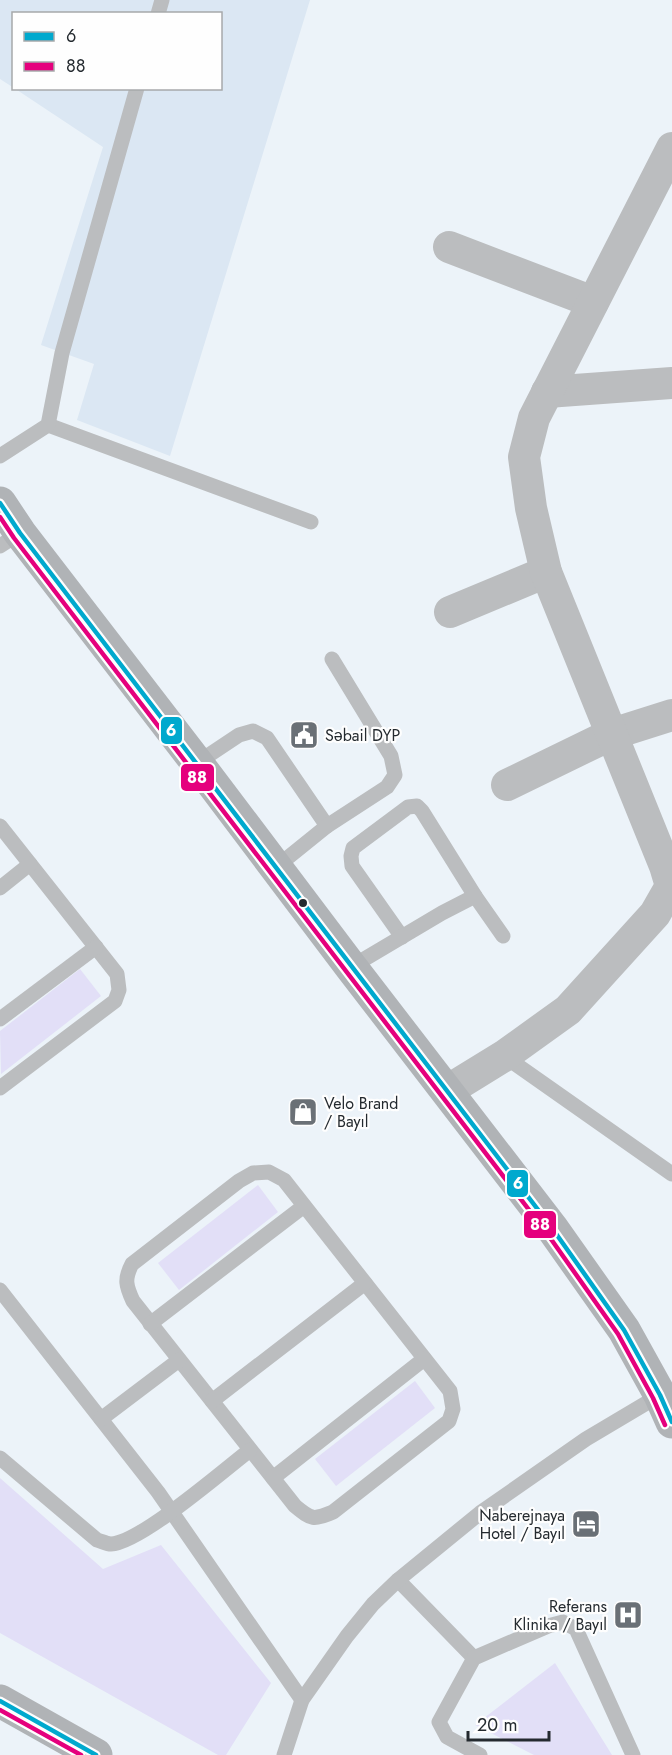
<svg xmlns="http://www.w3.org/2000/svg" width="672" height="1755" viewBox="0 0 672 1755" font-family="Jost,sans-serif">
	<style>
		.built { fill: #dbe7f3 }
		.green { fill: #e2dff7 }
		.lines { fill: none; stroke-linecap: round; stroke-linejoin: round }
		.service { stroke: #bbbdbf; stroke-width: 15 }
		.minor { stroke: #bbbdbf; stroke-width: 32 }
		.trunk { stroke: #b0b3b6; stroke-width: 33 }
		.bus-1-casing { stroke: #fefefe; stroke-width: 9 }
		.bus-2-casing { stroke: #fefefe; stroke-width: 9 }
		.bus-1 { stroke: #00a9ce; stroke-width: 4.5 }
		.bus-2 { stroke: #e5007d; stroke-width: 4.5 }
		.bus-dot { fill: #242a2f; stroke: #fefefe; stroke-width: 2 }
		.labels { text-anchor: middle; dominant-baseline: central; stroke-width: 4.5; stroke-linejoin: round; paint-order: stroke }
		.poi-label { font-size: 16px; fill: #242a2f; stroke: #fefefe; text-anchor: start }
		.line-badge { stroke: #fefefe; stroke-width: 2 }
		.badge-label { font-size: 16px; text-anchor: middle; font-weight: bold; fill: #fff }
	</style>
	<rect width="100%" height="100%" fill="#ecf3f9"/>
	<path class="built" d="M0,0H310L170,456L77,420L94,364L41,345L103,147L14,88H220V14H14V88L0,79Z"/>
	<g class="green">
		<path d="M80,969L101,996L1,1074L0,1031Z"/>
		<path d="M258,1185L278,1212L179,1290L158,1263Z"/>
		<path d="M415,1381L435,1408L336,1486L315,1459Z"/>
		<path d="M0,1478L103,1569L161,1545L271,1683L226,1755H218L0,1633Z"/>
		<path d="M555,1663L612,1755H534L475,1725Z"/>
	</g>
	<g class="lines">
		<g class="service">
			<path d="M158,14L162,0"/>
			<path d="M48,425L311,522"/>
			<path d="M0,456L48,425L62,353L137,88"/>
			<path d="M0,546L20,533"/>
			<path d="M197,763L239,735L253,731L267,738L327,826"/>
			<path d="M0,826L117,974L119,990L115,1001L0,1088"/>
			<path d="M275,868L327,826L387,787L395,775L391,756L332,659"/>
			<path d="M0,888L30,864"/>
			<path d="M402,937L352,866L351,856L353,848L408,807L417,806L422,811L475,896"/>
			<path d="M351,967L442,913L475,896L503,936"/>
			<path d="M0,1019L96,947"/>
			<path d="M504,1056L672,1174"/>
			<path d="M269,1172L284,1180L450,1391L453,1409L449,1421L333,1512C313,1520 312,1520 295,1506L133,1301C126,1286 124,1279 132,1264L239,1181L253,1173Z"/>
			<path d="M0,1290L158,1492L302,1700"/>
			<path d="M150,1324L304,1206"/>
			<path d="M212,1401L365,1283"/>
			<path d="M101,1419L179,1360"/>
			<path d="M0,1458L97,1540C101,1541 107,1544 111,1544C140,1543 224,1470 250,1450"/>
			<path d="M273,1478L424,1359"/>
			<path d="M398,1580L474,1658"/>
			<path d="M284,1755L302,1700L347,1636L373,1604L398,1580L480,1513L586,1439L660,1395"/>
			<path d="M480,1755L447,1737L439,1722L474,1658L548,1626L563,1622L576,1629L633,1755"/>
		</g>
		<g class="minor">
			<path d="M449,247L593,302"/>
			<path d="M547,392L672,383"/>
			<path d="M450,612L546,572"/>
			<path d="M507,785L612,734L672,715"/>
			<path d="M447,1091L504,1056L568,1010L655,914L671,886L665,866L546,572L531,508L524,457L534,418L672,148"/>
		</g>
		<g class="trunk">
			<path d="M0,503L20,533L197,763L351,967L552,1228L624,1330L660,1395L672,1422"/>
			<path d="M0,1701L96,1755"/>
		</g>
		<g class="bus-1-casing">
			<g id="bus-1">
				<path d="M0,503L20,533L552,1228L624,1330L660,1395L672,1422"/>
				<path d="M0,1701L96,1755"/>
			</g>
		</g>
		<g class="bus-2-casing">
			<g id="bus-2">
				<path d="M0,517L14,538L546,1232L618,1334L653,1398L665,1425"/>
				<path d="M0,1710L81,1755"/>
			</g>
		</g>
		<use href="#bus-1" class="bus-1"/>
		<use href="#bus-2" class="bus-2"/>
	</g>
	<defs>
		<g id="civic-square" transform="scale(1.5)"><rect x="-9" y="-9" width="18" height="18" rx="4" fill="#6a7076" stroke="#fefefe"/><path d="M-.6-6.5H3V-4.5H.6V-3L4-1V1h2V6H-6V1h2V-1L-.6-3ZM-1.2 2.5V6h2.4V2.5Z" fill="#fff"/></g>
		<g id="shop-square" transform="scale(1.5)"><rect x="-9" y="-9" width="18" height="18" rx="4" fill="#6a7076" stroke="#fefefe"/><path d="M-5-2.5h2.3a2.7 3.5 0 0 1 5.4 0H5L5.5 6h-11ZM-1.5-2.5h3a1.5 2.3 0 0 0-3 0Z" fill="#fff"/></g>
		<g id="hotel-square" transform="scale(1.5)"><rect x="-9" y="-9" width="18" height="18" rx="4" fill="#6a7076" stroke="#fefefe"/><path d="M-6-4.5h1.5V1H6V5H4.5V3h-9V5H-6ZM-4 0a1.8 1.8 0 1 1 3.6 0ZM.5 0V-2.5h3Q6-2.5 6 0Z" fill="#fff"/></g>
		<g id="hospital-square" transform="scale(1.5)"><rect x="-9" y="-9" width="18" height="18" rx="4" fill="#6a7076" stroke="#fefefe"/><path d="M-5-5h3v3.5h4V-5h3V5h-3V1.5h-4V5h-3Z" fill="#fff"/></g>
	</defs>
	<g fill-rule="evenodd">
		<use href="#civic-square" x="304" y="735"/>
		<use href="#shop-square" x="303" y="1112"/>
		<use href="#hotel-square" x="586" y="1524"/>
		<use href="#hospital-square" x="628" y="1615"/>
	</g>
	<circle class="bus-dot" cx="303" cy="903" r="5"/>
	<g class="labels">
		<g class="poi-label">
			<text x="325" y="735">Səbail DYP</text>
			<text x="324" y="1103">Velo Brand<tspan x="324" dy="18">/ Bayıl</tspan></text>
			<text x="565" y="1515" text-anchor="end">Naberejnaya<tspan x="565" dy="18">Hotel / Bayıl</tspan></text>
			<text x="607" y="1606" text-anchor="end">Referans<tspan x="607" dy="18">Klinika / Bayıl</tspan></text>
		</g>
	</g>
	<g class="line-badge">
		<rect x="160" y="716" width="23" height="29" rx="6" fill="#00a9ce"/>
		<rect x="180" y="763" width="35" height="29" rx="6" fill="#e5007d"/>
		<rect x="506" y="1169" width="23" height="29" rx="6" fill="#00a9ce"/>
		<rect x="523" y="1210" width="34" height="29" rx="6" fill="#e5007d"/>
	</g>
	<g class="badge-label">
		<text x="171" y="736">6</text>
		<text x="197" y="783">88</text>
		<text x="518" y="1189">6</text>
		<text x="540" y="1230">88</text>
	</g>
	<rect x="12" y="12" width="210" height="78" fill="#fefefe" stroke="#a7a9ab" stroke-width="1.5"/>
	<rect x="24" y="32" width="30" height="9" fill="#00a9ce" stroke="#a7a9ab" stroke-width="1.5"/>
	<text x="66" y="42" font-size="18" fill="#242a2f">6</text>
	<rect x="24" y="62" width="30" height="9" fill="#e5007d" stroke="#a7a9ab" stroke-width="1.5"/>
	<text x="66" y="72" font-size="18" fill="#242a2f">88</text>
	<path d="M468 1731v9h81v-9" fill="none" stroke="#242a2f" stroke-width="3"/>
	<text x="477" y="1731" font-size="18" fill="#242a2f" stroke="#fefefe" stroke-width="4.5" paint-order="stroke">20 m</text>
</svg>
